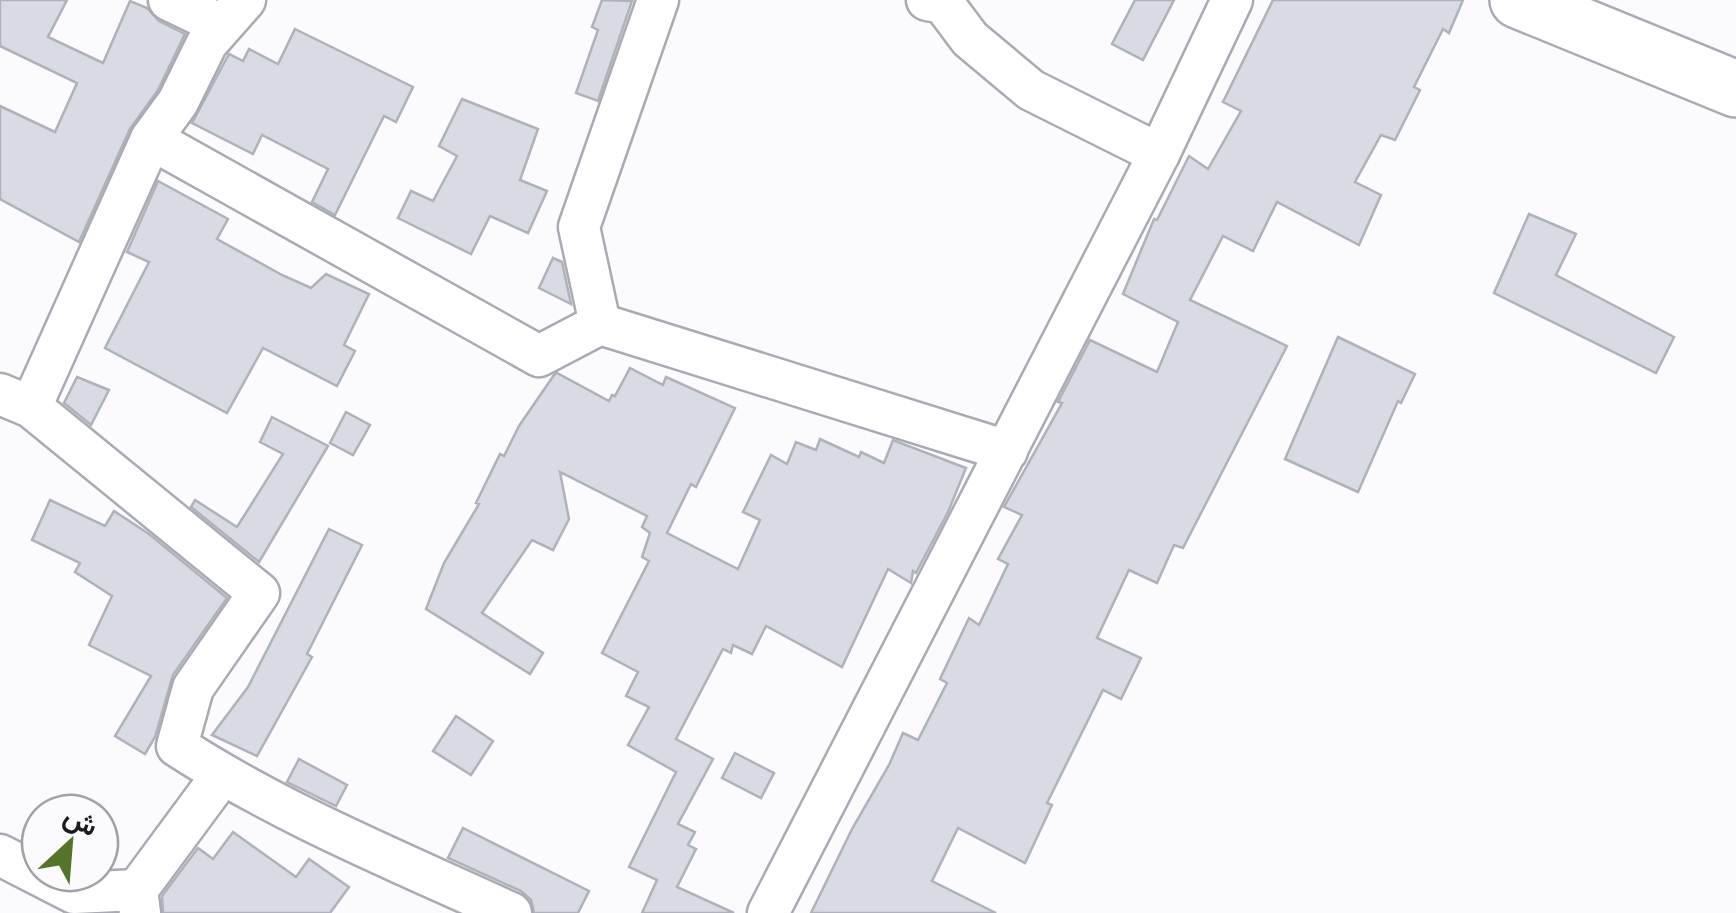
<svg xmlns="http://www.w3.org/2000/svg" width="1736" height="913" viewBox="0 0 1736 913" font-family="'Alegreya Sans',Vazirmatn,sans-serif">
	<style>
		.building { fill: #d8dae4; stroke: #afb1bb; stroke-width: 2.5 }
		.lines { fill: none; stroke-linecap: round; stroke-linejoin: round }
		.minor-casing { stroke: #a9aab4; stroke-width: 45 }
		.secondary-casing { stroke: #a9aab4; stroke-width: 60 }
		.minor { stroke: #fff; stroke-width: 40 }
		.secondary { stroke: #fff; stroke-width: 55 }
	</style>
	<rect width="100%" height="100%" fill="#fbfbfd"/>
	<g class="building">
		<path d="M0,0H67L48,37L103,63L130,1L147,8L159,21L185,34L158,90L130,129L79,242L0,199V106L55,132L77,83L0,46Z"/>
		<path d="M602,0L632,1L598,101L576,93L598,30L592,27Z"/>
		<path d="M1135,0H1174L1143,60L1112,44Z"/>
		<path d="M1273,0H1463L1449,33L1443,29L1414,87L1420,90L1395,140L1381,135L1355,182L1381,195L1359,245L1277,202L1253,251L1223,236L1190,300L1287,346L1183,548L1174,545L1157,583L1129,570L1097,638L1141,658L1121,699L1103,690L1047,803L1052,805L1025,863L958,828L932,881L996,913H811L852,829L889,765L903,733L918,740L947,683L940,679L969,618L979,625L1008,564L998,559L1022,515L1004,507L1062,403L1058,402L1090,340L1157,372L1178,322L1123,294L1154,219L1157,220L1189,156L1208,169L1241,111L1223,102Z"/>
		<path d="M295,29L413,87L396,122L384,116L335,215L312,202L328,169L262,135L253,154L192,123L229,54L243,61L249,49L278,64Z"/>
		<path d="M462,99L538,129L520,180L547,191L528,233L490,216L471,254L398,218L411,191L433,201L457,156L439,146Z"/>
		<path d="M158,181L228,219L217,239L282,275L311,288L326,274L369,294L344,345L355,351L337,386L263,348L227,413L105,348L149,262L127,252Z"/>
		<path d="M1529,214L1576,234L1556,275L1674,337L1656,373L1494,293Z"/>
		<path d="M553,258L562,262L571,304L539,288Z"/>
		<path d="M1338,337L1415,374L1401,403L1398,401L1358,492L1285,459Z"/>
		<path d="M630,368L663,385L666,377L735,408L696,487L691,484L667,533L738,569L760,520L743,512L771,455L787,464L796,442L816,450L820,439L859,457L861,452L884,463L893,440L966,468L948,512L916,573L913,571L911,583L888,569L842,667L766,626L752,654L733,645L731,653L723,649L676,739L713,759L678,824L695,832L688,845L696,849L677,887L734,913H642L657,880L629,867L676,772L628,745L649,707L626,696L638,672L602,653L649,561L642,557L650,533L642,527L647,516L560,472L569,519L553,550L532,540L482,613L543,653L530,674L426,609L444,563L479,504L476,503L500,454L504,456L519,426L554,375L557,373L609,401L612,395L615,396Z"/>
		<path d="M77,377L109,390L91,425L64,403Z"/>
		<path d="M346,412L370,425L353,455L330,443Z"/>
		<path d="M272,417L328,446L259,562L191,507L195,500L237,527L283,454L260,442Z"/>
		<path d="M50,500L105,526L114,511L149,534L227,598L173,675L155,737L145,754L115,736L151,676L89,645L112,596L75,572L80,563L32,540Z"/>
		<path d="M329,529L362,545L307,654L312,657L257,756L212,735L248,687Z"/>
		<path d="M456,716L493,741L471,775L433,751Z"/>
		<path d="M735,753L774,773L761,798L722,778Z"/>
		<path d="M299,759L347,785L336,806L287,782Z"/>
		<path d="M463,828L589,891L578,913H534L531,900L521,891L448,858Z"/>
		<path d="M233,832L296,877L309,859L349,887L330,913H163L162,896L198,848L213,859Z"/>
	</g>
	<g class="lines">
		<g class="minor-casing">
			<g id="minor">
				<path d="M169,0L221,25"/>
				<path d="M927,0L943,3L970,39L1031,90L1159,154"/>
				<path d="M151,139L539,356L600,324L1007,451"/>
				<path d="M600,324L579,227L658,0"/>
				<path d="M0,394L31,407L259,593L193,688L177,746C282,814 398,861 511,913"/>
				<path d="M31,407L151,139L178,102L207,43L245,0"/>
				<path d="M0,855L74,893L137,890"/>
				<path d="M140,913L137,890L222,775"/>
				<path d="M768,913L1159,154L1232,0"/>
			</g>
		</g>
		<g class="secondary-casing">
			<path id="secondary" d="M1518,0L1736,89"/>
		</g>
		<use href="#minor" class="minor"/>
		<use href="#secondary" class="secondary"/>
	</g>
	<g transform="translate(70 843) rotate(26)"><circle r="48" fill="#fbfbfd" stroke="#a2a2a5" stroke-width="2.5"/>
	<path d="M0-8L18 38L0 25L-18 38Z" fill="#557429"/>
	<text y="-15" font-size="28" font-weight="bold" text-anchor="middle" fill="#1c1c20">ش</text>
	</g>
</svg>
